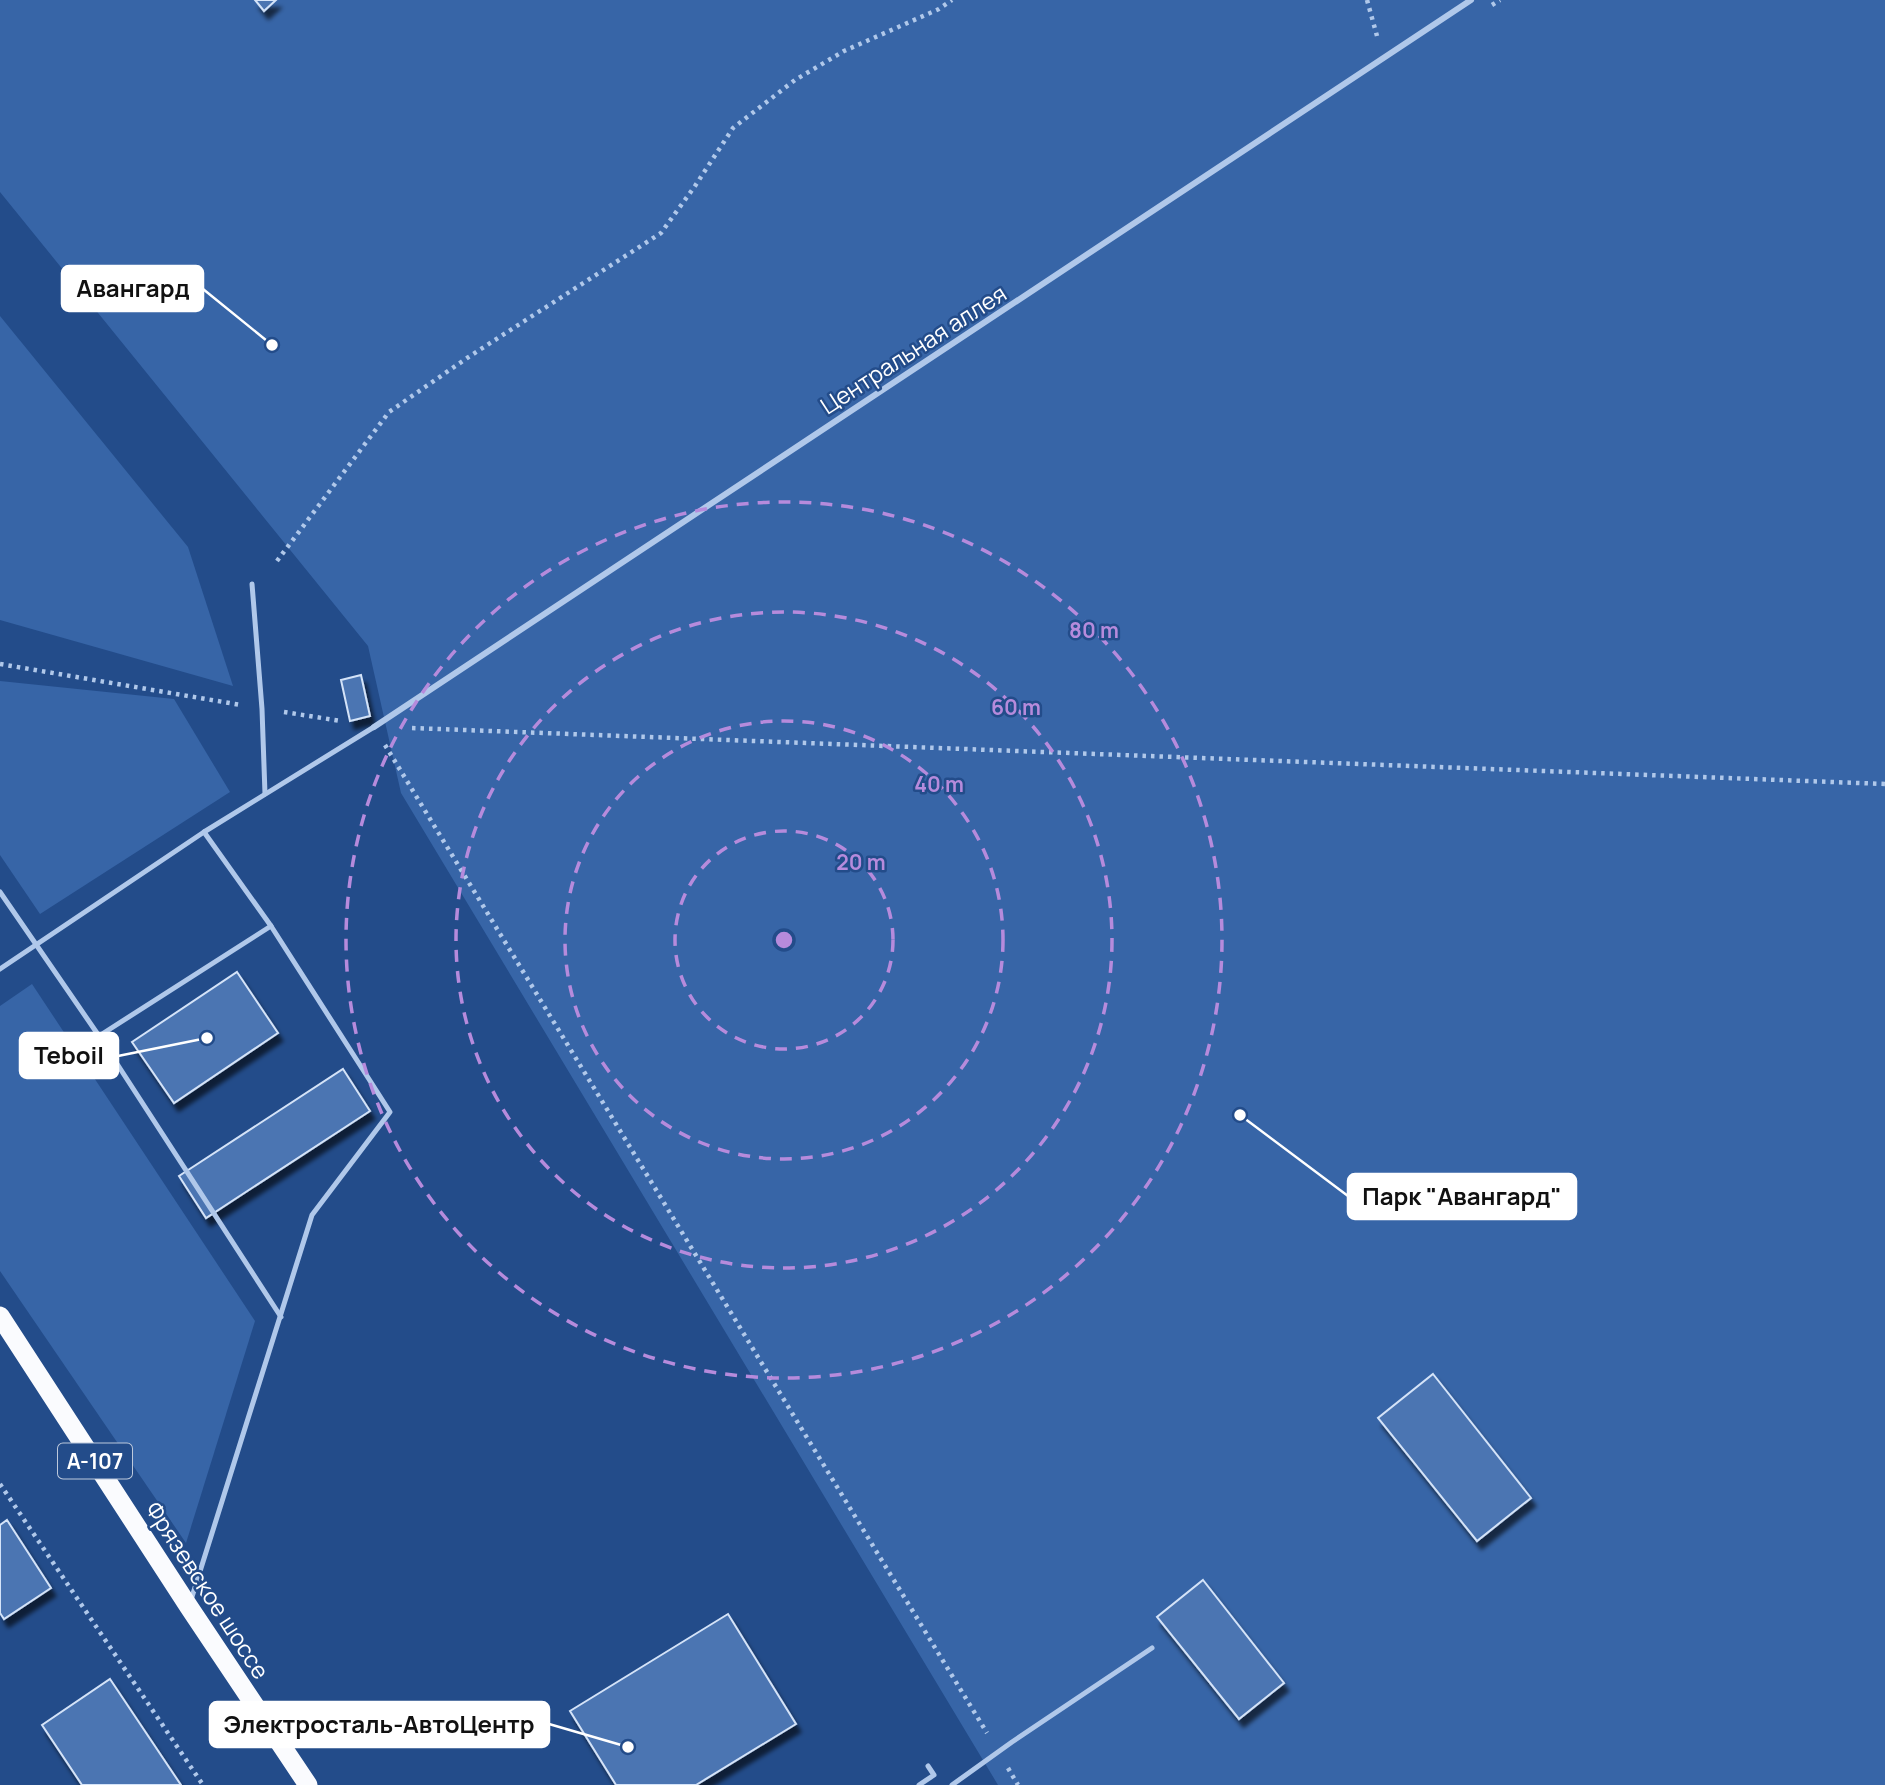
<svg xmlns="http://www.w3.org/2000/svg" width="1885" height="1785" viewBox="0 0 1885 1785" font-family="Manrope,sans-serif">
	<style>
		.green { fill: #3765a7 }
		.building { fill: #4b75b2; stroke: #d4e3f8; stroke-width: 2; filter: url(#shadow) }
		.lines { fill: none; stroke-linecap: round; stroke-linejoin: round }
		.path { stroke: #b0c8ea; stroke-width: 4.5; stroke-dasharray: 3.5 5; stroke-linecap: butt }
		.service { stroke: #b0c8ea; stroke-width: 5 }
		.pedestrian { stroke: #b0c8ea; stroke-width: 6 }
		.trunk { stroke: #fafbfe; stroke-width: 19 }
		.ring { fill: none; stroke: #b68bdc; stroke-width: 3.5; stroke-dasharray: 12 9 }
		.labels { text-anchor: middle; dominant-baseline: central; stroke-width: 5; stroke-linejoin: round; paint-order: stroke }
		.shield { fill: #234c8a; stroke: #bdc9dc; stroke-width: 2 }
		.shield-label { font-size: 21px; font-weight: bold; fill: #fff }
		.street-label { font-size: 23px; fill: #fff; stroke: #234c8a }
		.centre { fill: #b68bdc; stroke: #234c8a; stroke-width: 3.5 }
		.ring-label { font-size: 21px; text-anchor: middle; font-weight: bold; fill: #b68bdc; stroke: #234c8a; stroke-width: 5; stroke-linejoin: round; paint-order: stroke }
		.leader { fill: none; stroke: #fff; stroke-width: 2.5 }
		.callout-dot { fill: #fff; stroke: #234c8a; stroke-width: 2.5 }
		.callout { fill: #fff; stroke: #fff; stroke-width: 2.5 }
		.callout-label { font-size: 24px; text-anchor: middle; font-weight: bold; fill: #111 }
	</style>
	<defs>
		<filter id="shadow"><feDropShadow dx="4.5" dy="8" stdDeviation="2" flood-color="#0009"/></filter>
	</defs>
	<rect width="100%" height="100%" fill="#234c8a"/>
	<g class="green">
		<path d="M0,0H1885V1785H998L401,793L368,646L0,192Z"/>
		<path d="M0,316L188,547L233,686L0,620Z"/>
		<path d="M0,681L174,699L230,792L40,914L0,855Z"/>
		<path d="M32,984L255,1321L186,1543L0,1271V1006Z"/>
	</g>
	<g class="building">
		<path d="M255,0H276L264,11Z"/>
		<path d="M361,675L370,716L350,721L341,680Z"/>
		<path d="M237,972L278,1033L174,1103L132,1042Z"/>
		<path d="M343,1069L370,1111L206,1218L179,1176Z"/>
		<path d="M1433,1374L1531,1498L1477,1541L1378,1418Z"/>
		<path d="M7,1520L51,1588L4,1619L0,1613V1525Z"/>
		<path d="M1203,1580L1284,1683L1239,1719L1157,1617Z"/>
		<path d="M728,1614L796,1724L696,1785H616L570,1711Z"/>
		<path d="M110,1679L181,1785H82L42,1725Z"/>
	</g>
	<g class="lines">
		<g class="path">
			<path d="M1367,0L1377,36"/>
			<path d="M1492,5L1500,0"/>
			<path d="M277,561L389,412L467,358L661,233L695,186L733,128L795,80L844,51L939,9L952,0"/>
			<path d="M0,664L241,705"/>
			<path d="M284,712L341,721"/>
			<path d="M412,728L1885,784"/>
			<path d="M385,745L987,1733"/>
			<path d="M0,1484L203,1785"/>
			<path d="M1008,1768L1018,1785"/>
		</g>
		<g class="service">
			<path d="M252,584L262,709L265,794"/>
			<path d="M0,892L99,1036L281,1317"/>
			<path d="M0,969L204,832L374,727"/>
			<path d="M99,1036L271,926"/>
			<path d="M191,1600L312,1215L390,1112L271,926L204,832"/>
			<path d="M919,1785L934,1775L928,1766"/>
			<path d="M952,1785L1012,1742L1152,1648"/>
		</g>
		<path class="pedestrian" d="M374,727L1471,0"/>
		<path class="trunk" d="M0,1316L189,1607L308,1785"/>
	</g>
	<g class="ring">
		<circle cx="784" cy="940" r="109"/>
		<circle cx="784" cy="940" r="219"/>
		<circle cx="784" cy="940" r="328"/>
		<circle cx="784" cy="940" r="438"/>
	</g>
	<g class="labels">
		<rect class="shield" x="58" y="1443.5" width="74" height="35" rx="5"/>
		<g class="shield-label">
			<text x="95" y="1461">А-107</text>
		</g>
		<g class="street-label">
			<text transform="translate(913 349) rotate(-33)">Центральная аллея</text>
			<text transform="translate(208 1590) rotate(57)">Фрязевское шоссе</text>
		</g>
	</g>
	<circle cx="784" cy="940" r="10" class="centre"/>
	<g class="ring-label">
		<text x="1094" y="638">80 m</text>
		<text x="1016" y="715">60 m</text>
		<text x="939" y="792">40 m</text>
		<text x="861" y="870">20 m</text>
	</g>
	<path class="leader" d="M272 345L203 289M207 1038L118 1056M1240 1115L1348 1196M628 1747L549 1724"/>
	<g class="callout-dot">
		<circle cx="272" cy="345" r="7"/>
		<circle cx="207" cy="1038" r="7"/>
		<circle cx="1240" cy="1115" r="7"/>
		<circle cx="628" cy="1747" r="7"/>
	</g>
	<g class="callout">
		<rect x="62" y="266" width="141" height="45" rx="7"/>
		<rect x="20" y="1033" width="98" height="45" rx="7"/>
		<rect x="1348" y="1174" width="228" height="45" rx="7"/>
		<rect x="210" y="1702" width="339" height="45" rx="7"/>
	</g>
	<g class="callout-label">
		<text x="133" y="297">Авангард</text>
		<text x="69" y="1064">Teboil</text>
		<text x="1462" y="1205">Парк "Авангард"</text>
		<text x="379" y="1733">Электросталь-АвтоЦентр</text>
	</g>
</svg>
